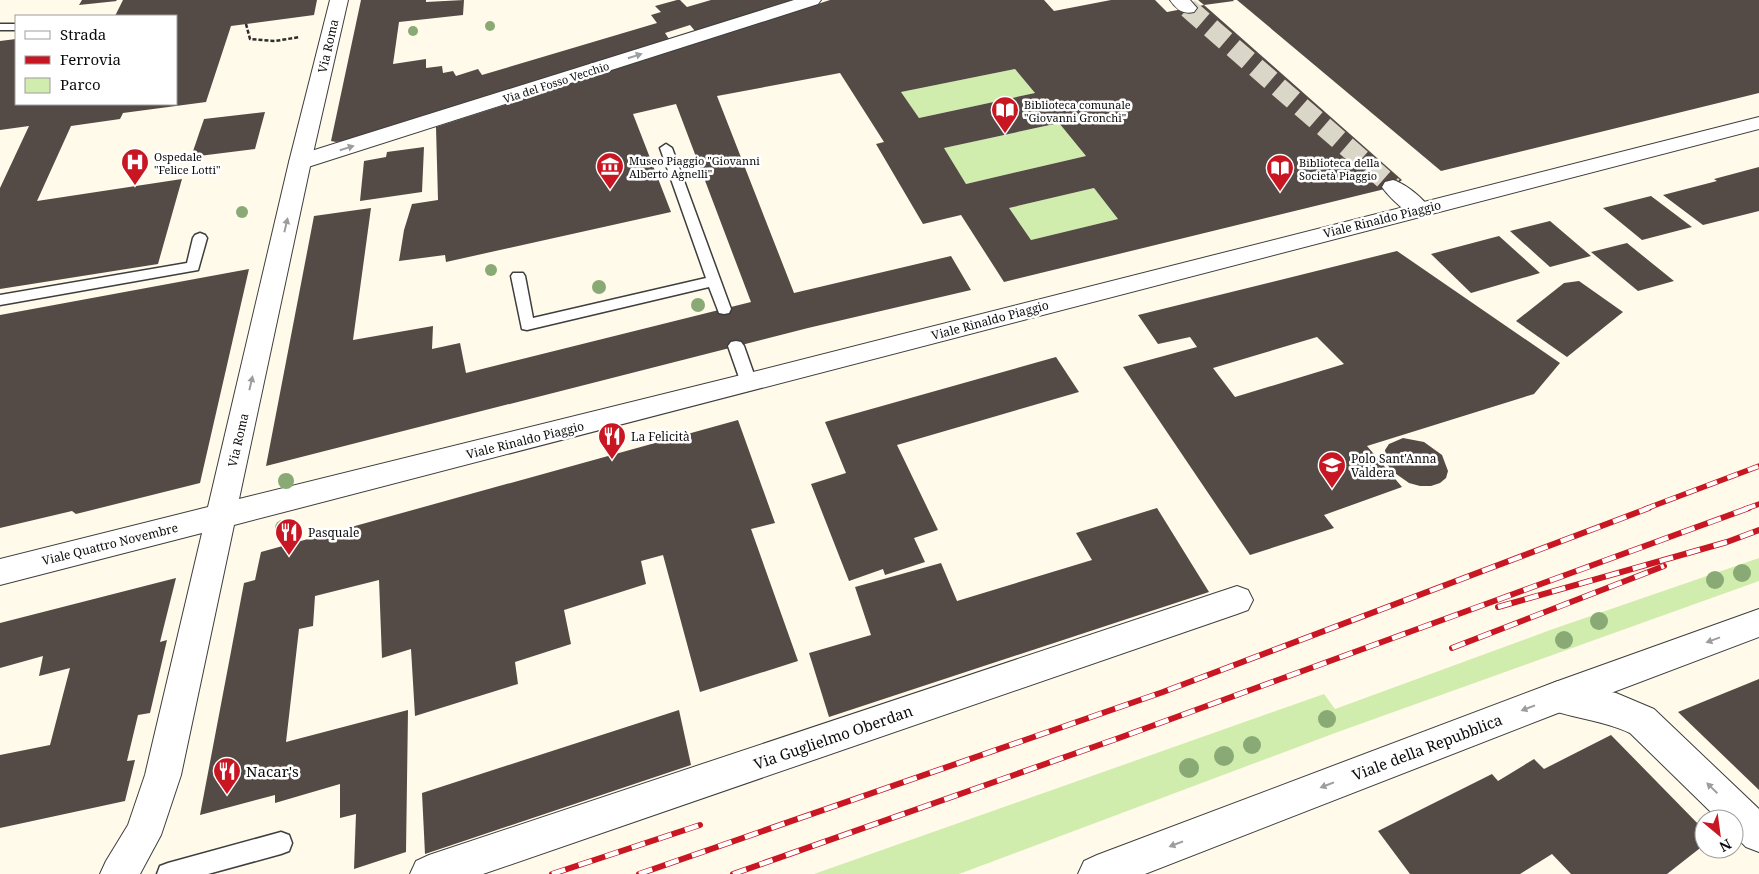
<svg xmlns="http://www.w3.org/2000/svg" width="1759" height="874" viewBox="0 0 1759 874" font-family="'Noto Serif',serif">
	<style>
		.green { fill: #d1edae }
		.building { fill: #544b46; fill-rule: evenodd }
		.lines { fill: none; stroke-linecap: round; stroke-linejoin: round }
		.minor-tunnel { stroke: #dad6c8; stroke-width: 20; stroke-dasharray: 20 10; stroke-linecap: butt }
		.service-casing { stroke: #3e3e3e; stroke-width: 3 }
		.minor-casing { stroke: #3e3e3e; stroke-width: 2 }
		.tertiary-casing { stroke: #3e3e3e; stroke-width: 2 }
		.path { stroke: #2d2d2d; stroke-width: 2.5; stroke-dasharray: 4 2; stroke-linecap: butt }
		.service { fill: #fff; fill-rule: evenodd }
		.minor { fill: #fff; fill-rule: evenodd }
		.tertiary { fill: #fff; fill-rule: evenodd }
		.rail-far1-casing { stroke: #c81623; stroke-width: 5.5 }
		.rail-casing { stroke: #c81623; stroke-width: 6 }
		.rail-far1 { stroke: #fff; stroke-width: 4; stroke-dasharray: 11; stroke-linecap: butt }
		.rail { stroke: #fff; stroke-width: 4.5; stroke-dasharray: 14; stroke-linecap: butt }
		.tree { fill: #89aa75 }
		.oneway { fill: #9d9d9d }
		.labels { text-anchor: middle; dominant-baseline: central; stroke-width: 5; stroke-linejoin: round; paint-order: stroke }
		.far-street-label { font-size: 11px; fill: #0b0b0b; stroke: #fff }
		.far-poi-label { font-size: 11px; fill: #0b0b0b; stroke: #fff; text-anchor: start }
		.street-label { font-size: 12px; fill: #0b0b0b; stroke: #fff }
		.poi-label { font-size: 12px; fill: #0b0b0b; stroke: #fff; text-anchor: start }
		.near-street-label { font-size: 15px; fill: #0b0b0b; stroke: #fff }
		.near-poi-label { font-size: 15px; fill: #0b0b0b; stroke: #fff; text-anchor: start }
	</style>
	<rect width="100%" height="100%" fill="#fffae9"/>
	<g class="green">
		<path d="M1015,69L1035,93L919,118L901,92Z"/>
		<path d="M1059,123L1086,156L966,184L944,148Z"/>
		<path d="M1094,188L1118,219L1031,240L1009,208Z"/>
		<path d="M1759,558V581L1335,733L959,874H814L1324,694L1335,709L1553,629Z"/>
	</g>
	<g class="building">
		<path d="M82,0H116L117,1L79,5Z"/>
		<path d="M123,0H317L314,15L231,26L206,102L123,113L120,119L71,126L37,201L182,179L158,264L0,289V188L29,126L0,130V41L16,39V104H176V16H115Z"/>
		<path d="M361,0H426V2L464,0L463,15L399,22L393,64L426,59V68L442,66L443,73L453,71L456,76L478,69L482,75L657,23L651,15L661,12L655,6L677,0H680L687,7L711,0H793L695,31L690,25L665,33L669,39L354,139L336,142L331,141Z"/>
		<path d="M830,0H1044L1054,11L1111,0H1155L1167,12L1204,5L1402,180L1393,187L1004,282L961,215L923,224L876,144L884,142L840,73L717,96L794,293L951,256L971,290L808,328L266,466L314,216L371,208L353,340L433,326L432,349L460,343L466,373L751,302L676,104L633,114L671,212L446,262L445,255L399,261L404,230L412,204L438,200L436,127ZM1015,69L1035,93L919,118L901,92ZM1059,123L1086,156L966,184L944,148ZM1094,188L1118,219L1031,240L1009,208Z"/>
		<path d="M1198,0H1233L1234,1L1204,5Z"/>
		<path d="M1237,0H1759V93L1441,171Z"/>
		<path d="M265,112L255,149L191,157L204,119Z"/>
		<path d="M424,147L422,192L360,201L364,161L386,157L387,152Z"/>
		<path d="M1759,167V211L1703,225L1663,195L1717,181L1714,179Z"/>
		<path d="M1651,196L1692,227L1642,240L1603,208Z"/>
		<path d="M1550,221L1591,256L1550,267L1510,231Z"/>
		<path d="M1499,236L1540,273L1471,293L1431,254Z"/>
		<path d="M1627,243L1674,281L1638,291L1591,252Z"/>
		<path d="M1397,251L1560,363L1534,394L1367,446L1402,487L1324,515L1334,528L1250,555L1123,367L1197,347L1190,337L1158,344L1138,315ZM1317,337L1344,364L1235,397L1213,368Z"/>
		<path d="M249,269L200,483L76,514L72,511L0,528V315Z"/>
		<path d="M1579,281L1623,312L1567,357L1516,321L1564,283Z"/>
		<path d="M1056,357L1079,392L897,445L938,530L914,538L925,562L885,575L883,569L849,581L811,484L846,473L825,422Z"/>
		<path d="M738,420L775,523L751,529L798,661L700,692L663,555L641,561L646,584L564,610L571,644L515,662L518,684L415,716L411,649L382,658L379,580L315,596L313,626L299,629L286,742L408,710L406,852L354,869L356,814L340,818V784L275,803V795L200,815L244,583L255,580L261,552Z"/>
		<path d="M1403,438L1424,442L1442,455L1448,471L1446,478L1440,483L1431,486H1420L1409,483L1392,471L1387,464L1385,450L1389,444Z"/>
		<path d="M1157,508L1209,592L829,717L809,653L871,635L855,587L941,563L957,601L1092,560L1076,533Z"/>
		<path d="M176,578L160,642L167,640L150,713L138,715L127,761L135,760L125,801L0,828V755L50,745L70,668L39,676L43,656L0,668V623Z"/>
		<path d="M1759,679V790L1678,712Z"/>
		<path d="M679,710L691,765L425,854L422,793Z"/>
		<path d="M1611,735L1704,830V845L1667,874H1571L1552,854L1520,874H1410L1378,831L1492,774L1498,781L1534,759L1544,769Z"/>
	</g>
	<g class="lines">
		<path class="minor-tunnel" d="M1188,8L1393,187"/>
		<g class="service-casing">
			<g id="service">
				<rect x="0" y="24" width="16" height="6"/>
				<path d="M666,144L672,148L731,309L729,313L724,314L719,313L709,287L527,330L522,329L511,276L513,273H523L525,276L533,318L706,278L660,148Z"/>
				<path d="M200,233L205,235L207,238L198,270L0,305V295L187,263L193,238L195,235Z"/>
				<path d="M736,341L741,342L744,346L757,383L754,387L749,389L744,387L741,383L728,346L731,342Z"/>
				<path d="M281,832L289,835L292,843L289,851L281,854L208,874H157L160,866L168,863Z"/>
			</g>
		</g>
		<g class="minor-casing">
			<g id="minor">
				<path d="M794,0H821L818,4L308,167L300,169L292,167L289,162L292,157Z"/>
				<path d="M1170,0H1190L1197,8L1194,12C1183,15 1176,9 1170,0Z"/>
				<path d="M1393,180C1406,184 1423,198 1430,209L1427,214C1421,216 1417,217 1411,214C1402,209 1388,196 1382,187L1385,182Z"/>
				<path d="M1237,586L1248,590L1253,600L1248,610L1237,614L483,874H410L416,861L429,855Z"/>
				<path d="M1558,681L1616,693L1654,709L1759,809V852L1746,847L1734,835V819H1718L1630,733C1603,720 1574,719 1546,708L1541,697L1546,686Z"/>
			</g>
		</g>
		<g class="tertiary-casing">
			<g id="tertiary">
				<path d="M330,0H348L311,162L239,499L749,373L1759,117V129L234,525L181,775L161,835L140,874H100L106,861L128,825L145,775L202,533L0,585V559L208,507L289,162Z"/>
				<path d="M1759,609V637L1558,713L1145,874H1078L1084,861L1097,855L1558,681Z"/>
			</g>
		</g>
		<path class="path" d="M246,24L250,39L275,41L300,37"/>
		<use href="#service" class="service"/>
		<use href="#minor" class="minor"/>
		<use href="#tertiary" class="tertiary"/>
		<g class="rail-far1-casing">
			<g id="rail-far1">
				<path d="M1645,509L1759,466"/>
				<path d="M1745,509L1759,504"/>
			</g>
		</g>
		<g class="rail-casing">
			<g id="rail">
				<path d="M1498,607L1727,542L1759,530"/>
				<path d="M1452,648L1664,566"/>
				<path d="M552,874L700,825"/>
				<path d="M639,874L1163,692L1649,508"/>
				<path d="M733,874L1119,738L1749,508"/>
			</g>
		</g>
		<use href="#rail-far1" class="rail-far1"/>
		<use href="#rail" class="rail"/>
	</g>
	<g class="tree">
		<circle cx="490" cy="26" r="5"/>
		<circle cx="413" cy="31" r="5"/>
		<circle cx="242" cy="212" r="6"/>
		<circle cx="491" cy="270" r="6"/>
		<circle cx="599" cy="287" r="7"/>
		<circle cx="698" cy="305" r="7"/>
		<circle cx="286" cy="481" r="8"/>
		<circle cx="283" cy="528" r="8"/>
		<circle cx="1742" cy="573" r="9"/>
		<circle cx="1715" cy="580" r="9"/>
		<circle cx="1599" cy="621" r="9"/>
		<circle cx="1564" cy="640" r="9"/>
		<circle cx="1327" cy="719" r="9"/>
		<circle cx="1252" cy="745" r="9"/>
		<circle cx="1224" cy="756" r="10"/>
		<circle cx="1189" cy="768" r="10"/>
	</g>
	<defs><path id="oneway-solid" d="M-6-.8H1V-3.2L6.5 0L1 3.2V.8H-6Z" transform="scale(1.25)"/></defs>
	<g class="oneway">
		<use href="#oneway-solid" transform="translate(635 56) rotate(-18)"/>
		<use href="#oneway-solid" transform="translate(347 148) rotate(-17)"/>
		<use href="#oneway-solid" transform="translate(286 225) rotate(-77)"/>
		<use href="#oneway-solid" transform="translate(251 383) rotate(-77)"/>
		<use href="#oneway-solid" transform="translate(1713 640) rotate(160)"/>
		<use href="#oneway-solid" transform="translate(1528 708) rotate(159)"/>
		<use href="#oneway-solid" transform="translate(1327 785) rotate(159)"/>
		<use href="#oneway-solid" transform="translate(1712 788) rotate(-136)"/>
		<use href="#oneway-solid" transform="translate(1176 844) rotate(159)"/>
	</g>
	<defs>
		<g id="library-pin" transform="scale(1.4375)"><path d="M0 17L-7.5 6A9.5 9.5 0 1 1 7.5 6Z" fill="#c81623" stroke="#fff"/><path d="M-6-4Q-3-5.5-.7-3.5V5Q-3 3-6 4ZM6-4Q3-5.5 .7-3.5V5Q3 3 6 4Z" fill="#fff"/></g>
		<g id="hospital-pin" transform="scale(1.4375)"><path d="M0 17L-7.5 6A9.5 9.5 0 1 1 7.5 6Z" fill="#c81623" stroke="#fff"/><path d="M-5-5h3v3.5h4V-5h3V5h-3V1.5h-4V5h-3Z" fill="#fff"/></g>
		<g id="museum-pin" transform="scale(1.4375)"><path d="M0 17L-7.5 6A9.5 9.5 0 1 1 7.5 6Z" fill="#c81623" stroke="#fff"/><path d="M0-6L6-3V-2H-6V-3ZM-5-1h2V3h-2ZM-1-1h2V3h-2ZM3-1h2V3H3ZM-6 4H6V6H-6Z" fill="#fff"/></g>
		<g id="restaurant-pin" transform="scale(1.4375)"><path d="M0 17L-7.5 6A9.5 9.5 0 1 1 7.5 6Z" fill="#c81623" stroke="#fff"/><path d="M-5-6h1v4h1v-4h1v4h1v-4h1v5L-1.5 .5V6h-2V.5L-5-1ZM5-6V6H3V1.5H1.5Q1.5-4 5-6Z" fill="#fff"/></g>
		<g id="university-pin" transform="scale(1.4375)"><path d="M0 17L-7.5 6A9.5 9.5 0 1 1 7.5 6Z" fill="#c81623" stroke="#fff"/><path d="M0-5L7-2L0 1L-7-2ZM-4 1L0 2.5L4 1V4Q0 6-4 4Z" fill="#fff"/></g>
	</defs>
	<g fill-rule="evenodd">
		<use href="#library-pin" x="1005" y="110"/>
		<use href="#hospital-pin" x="135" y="162"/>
		<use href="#museum-pin" x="610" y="166"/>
		<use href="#library-pin" x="1280" y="168"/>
		<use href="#restaurant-pin" x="612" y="436"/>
		<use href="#university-pin" x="1332" y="465"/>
		<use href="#restaurant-pin" x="289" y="532"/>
		<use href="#restaurant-pin" x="227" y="771"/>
	</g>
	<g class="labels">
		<g class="far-street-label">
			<text transform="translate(556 82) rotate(-18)">Via del Fosso Vecchio</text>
		</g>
		<g class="far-poi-label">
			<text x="1024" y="104">Biblioteca comunale<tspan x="1024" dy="13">"Giovanni Gronchi"</tspan></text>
			<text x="154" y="156">Ospedale<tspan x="154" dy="13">"Felice Lotti"</tspan></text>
			<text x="629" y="160">Museo Piaggio "Giovanni<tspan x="629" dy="13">Alberto Agnelli"</tspan></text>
			<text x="1299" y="162">Biblioteca della<tspan x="1299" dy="13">Società Piaggio</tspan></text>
		</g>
		<g class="street-label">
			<text transform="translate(328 46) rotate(-77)">Via Roma</text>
			<text transform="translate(1382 219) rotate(-14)">Viale Rinaldo Piaggio</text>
			<text transform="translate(990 320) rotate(-15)">Viale Rinaldo Piaggio</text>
			<text transform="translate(238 440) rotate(-77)">Via Roma</text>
			<text transform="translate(525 440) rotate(-14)">Viale Rinaldo Piaggio</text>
			<text transform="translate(110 544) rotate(-14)">Viale Quattro Novembre</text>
		</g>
		<g class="poi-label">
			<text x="631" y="436">La Felicità</text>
			<text x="1351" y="458">Polo Sant'Anna<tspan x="1351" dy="14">Valdera</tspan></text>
			<text x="308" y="532">Pasquale</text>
		</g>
		<g class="near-street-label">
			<text transform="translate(833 737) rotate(-19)">Via Guglielmo Oberdan</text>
			<text transform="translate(1427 747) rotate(-21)">Viale della Repubblica</text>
		</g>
		<g class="near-poi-label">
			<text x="246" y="771">Nacar's</text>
		</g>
	</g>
	<rect x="15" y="15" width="162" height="90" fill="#ffffff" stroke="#9d9d9d"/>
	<rect x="25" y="31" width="25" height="8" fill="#ffffff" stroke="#9d9d9d"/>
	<text x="60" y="40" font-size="15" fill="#0b0b0b">Strada</text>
	<rect x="25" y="56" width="25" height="8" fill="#c81623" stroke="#9d9d9d"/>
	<text x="60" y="65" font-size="15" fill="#0b0b0b">Ferrovia</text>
	<rect x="25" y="78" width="25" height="15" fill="#d1edae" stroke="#9d9d9d"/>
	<text x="60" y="90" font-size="15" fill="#0b0b0b">Parco</text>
	<g transform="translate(1719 834) rotate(151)"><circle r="24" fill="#ffffff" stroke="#9d9d9d"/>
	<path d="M0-4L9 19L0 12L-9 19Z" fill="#c81623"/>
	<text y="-8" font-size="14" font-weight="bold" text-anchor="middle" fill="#0b0b0b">N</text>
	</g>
</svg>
